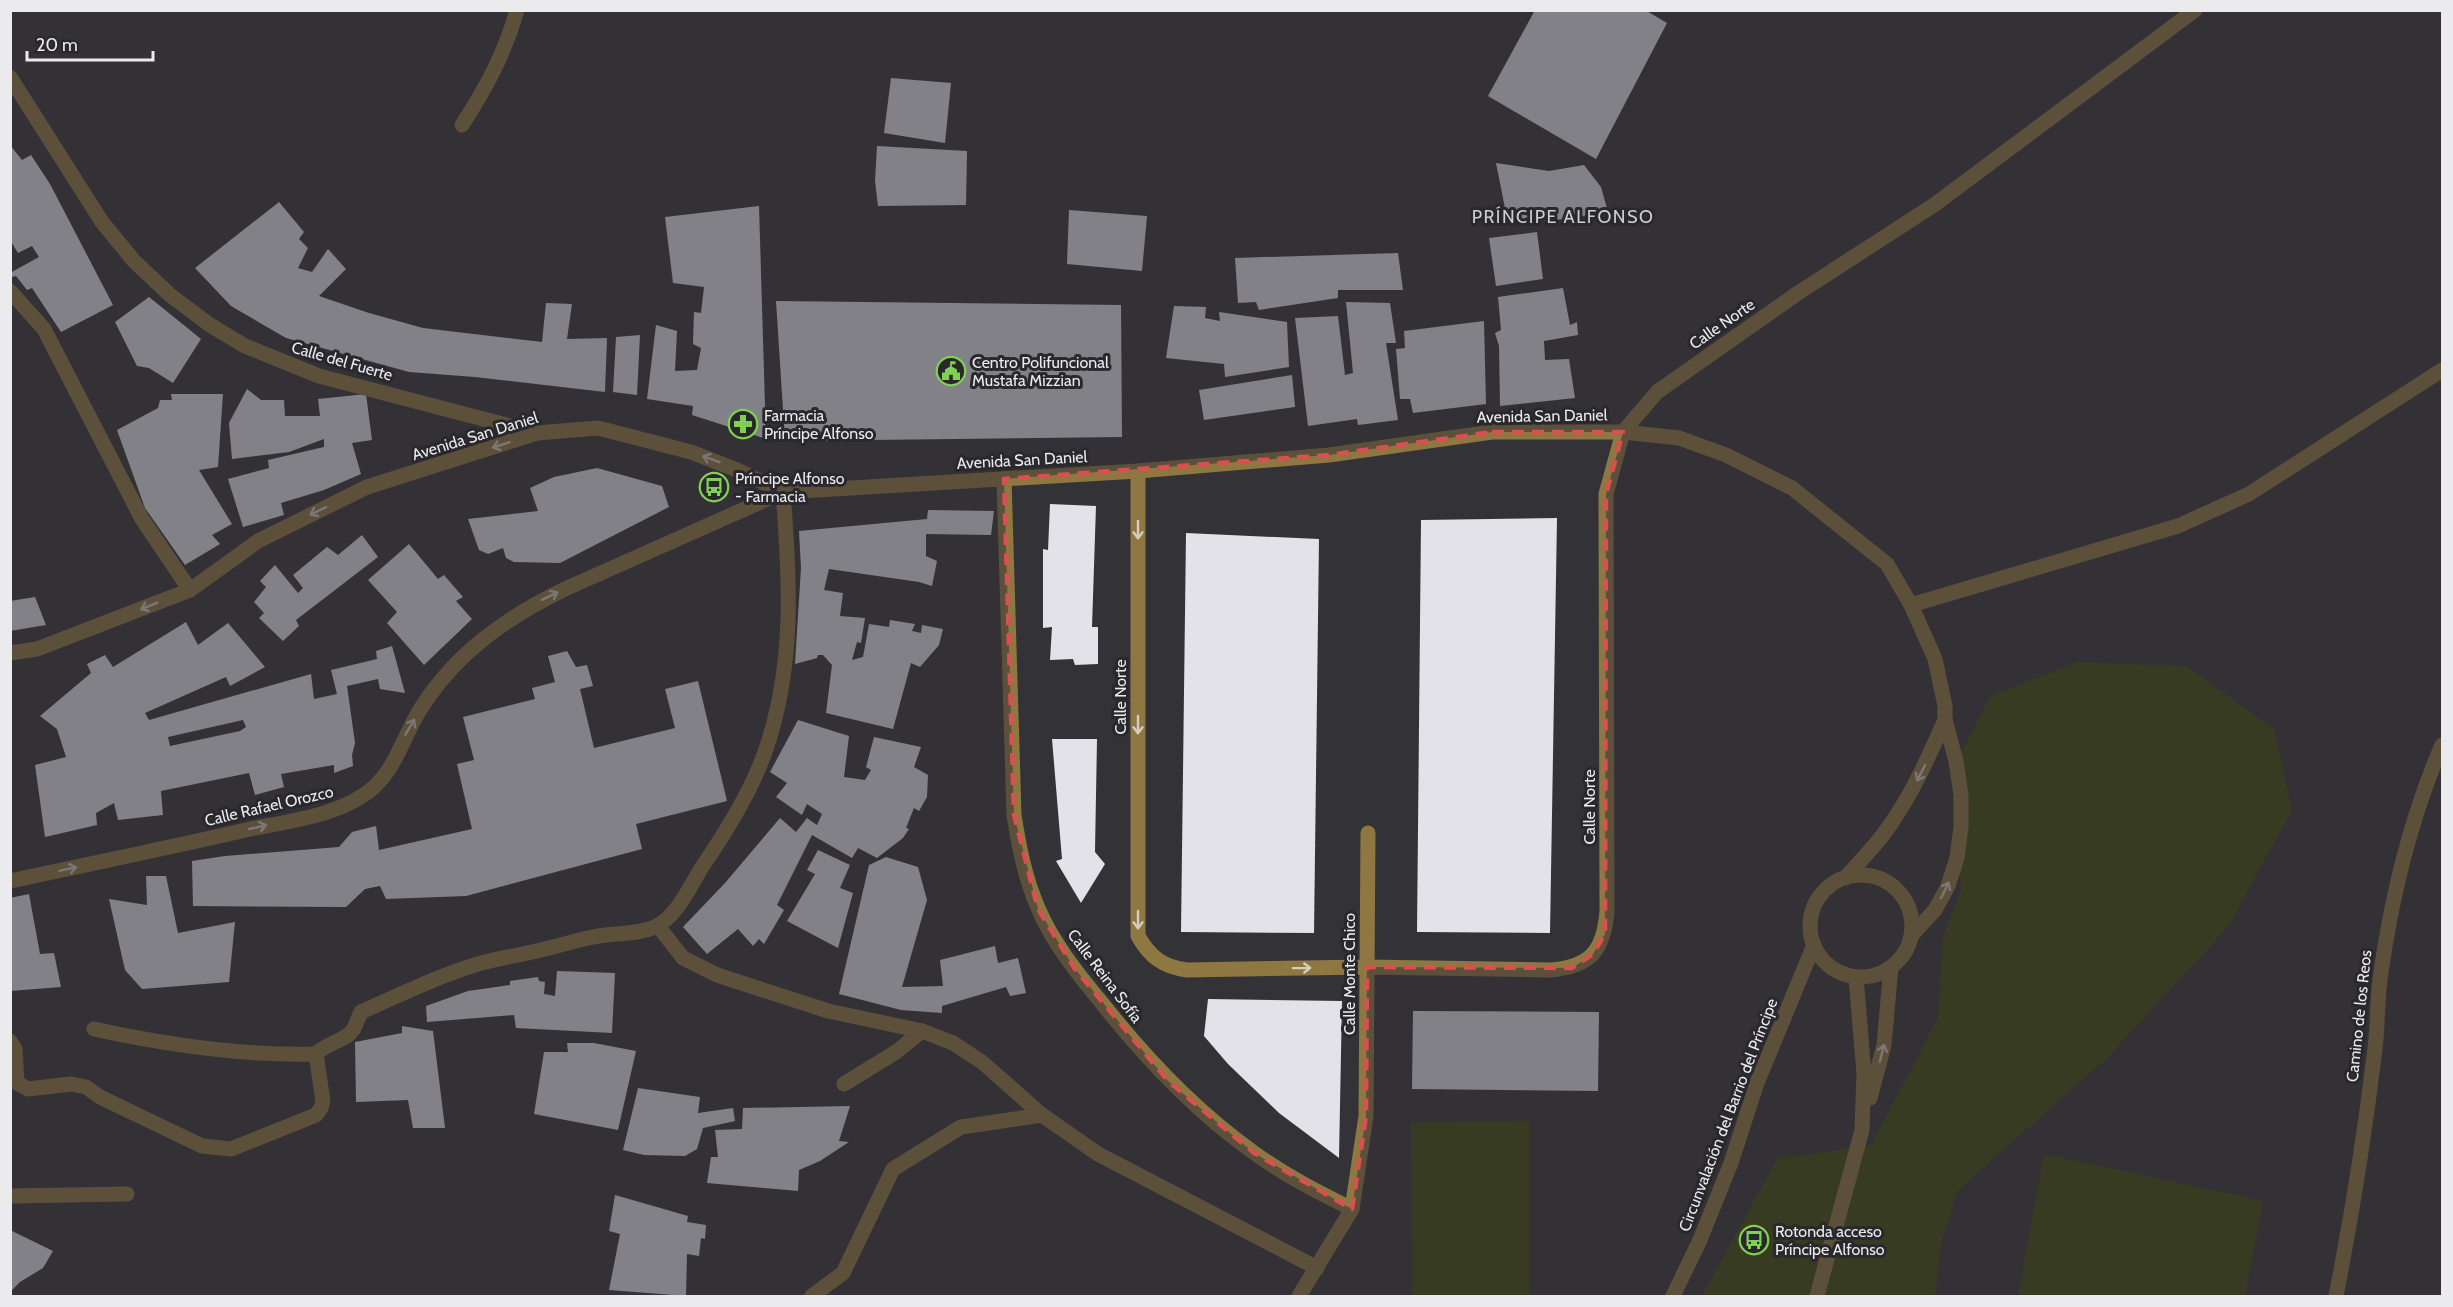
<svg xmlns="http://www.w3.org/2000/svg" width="2453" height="1307" viewBox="0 0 2453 1307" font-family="Cabin,sans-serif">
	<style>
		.green { fill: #3a4808 }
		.building { fill: #e2e2e8; fill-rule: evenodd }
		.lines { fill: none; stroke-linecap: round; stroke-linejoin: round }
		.minor { stroke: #8f7741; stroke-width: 15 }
		.oneway { stroke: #d4cdc2 }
		.marked { fill: none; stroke: #da4f4f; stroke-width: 4.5; stroke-dasharray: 12 8; stroke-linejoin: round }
		.labels { text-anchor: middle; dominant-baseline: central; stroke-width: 6; stroke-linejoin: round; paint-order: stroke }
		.street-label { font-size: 16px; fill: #ebeaed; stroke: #29282d }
		.poi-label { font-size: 16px; fill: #ebeaed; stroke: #29282d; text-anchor: start }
		.neighbourhood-label { font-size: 18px; letter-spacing: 1.5px; fill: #cdcdd3; stroke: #29282d }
	</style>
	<rect width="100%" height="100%" fill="#333237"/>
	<g class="green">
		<path d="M2078,662L2186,666L2274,729L2292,810L2228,927L2106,1059L1957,1191L1941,1243L1935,1296H1702L1777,1159L1871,1145L1938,1018L1943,937L1961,890L1954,765L1991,696Z"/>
		<path d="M1529,1121V1296H1412L1411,1122Z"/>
		<path d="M2044,1154L2263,1201L2245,1296H2018Z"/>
	</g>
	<g class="building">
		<path d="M1535,10H1645L1667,23L1596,159L1488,96Z"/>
		<path d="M891,78L951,83L945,143L884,133Z"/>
		<path d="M10,145L22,160L31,155L50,184L113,305L61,332L32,288L27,290L16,276L12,277L10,275V273L39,257L32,246L18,253L10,240Z"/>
		<path d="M877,146L967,151L966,205L878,206L875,181Z"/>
		<path d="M1496,163L1549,171L1584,165L1601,187L1608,212L1557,220L1508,223Z"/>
		<path d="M279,202L304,232L299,239L308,248L298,268L312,272L328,249L346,269L319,296L369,313L423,328L542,342L546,303L572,304L567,339L607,338L605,392L475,377L409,372L286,338L231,306L195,268Z"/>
		<path d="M759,206L766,439L692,415L693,406L647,399L656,325L677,331L675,371L697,370L701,348L693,344L694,312L701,313L704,287L673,283L665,217Z"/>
		<path d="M1069,210L1147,216L1142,271L1067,264Z"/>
		<path d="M1537,232L1543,279L1496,286L1489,238Z"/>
		<path d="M1398,253L1403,290H1338V298L1259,310L1256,302L1238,303L1235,258Z"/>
		<path d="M1563,288L1570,325L1577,322L1578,335L1544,341L1545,360L1569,359L1575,398L1500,406L1499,346L1495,333L1501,330L1498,297Z"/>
		<path d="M149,297L201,339L173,383L149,368L137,366L115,322Z"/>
		<path d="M776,301L1121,305L1122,437L785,441Z"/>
		<path d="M1346,302L1390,303L1396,343H1386L1398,420L1358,425L1357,419L1308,426L1295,318L1338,316L1345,375L1353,373Z"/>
		<path d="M1174,306L1206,307L1205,318L1220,321L1219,312L1287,322L1289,367L1225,377L1224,364L1166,358Z"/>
		<path d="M1484,321L1486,404L1413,413L1410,399H1400L1396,349L1405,348L1404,331Z"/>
		<path d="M640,335L637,395L613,392L616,337Z"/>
		<path d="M1292,375L1295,407L1204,420L1199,390Z"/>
		<path d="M247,389L261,400H284L285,416H320L318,399L366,394L372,440L352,443L361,474L324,490L281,503L284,515L243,527L228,479L269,468L268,460L324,447V439L289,452L232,459L229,423Z"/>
		<path d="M171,394H223L218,467L199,470L232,524L212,535L220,544L185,565L145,508L117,430L158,408L160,400H172Z"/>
		<path d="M597,468L662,486L669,507L560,563L514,562L506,558L503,548L488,554L479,550L468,519L538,511L530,488L554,477Z"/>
		<path d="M1050,504L1096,506L1092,627H1098V664L1075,665L1073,659L1050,660L1052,627L1043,628V549L1048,550Z"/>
		<path d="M928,510L994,511L991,535L926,534V556L937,561L932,586L919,582L829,569L824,590L843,593L840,616L865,618L861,643L857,642L852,660L863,657L869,624L889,627L890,620L915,624L912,631L921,633L922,625L943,629L939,645L920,667L911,663L893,729L826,713L832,665L823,655H818L817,658L795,664L801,568L799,531L927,519Z"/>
		<path d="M1557,518L1550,933L1417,932L1421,520Z"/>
		<path d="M1186,533L1319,539L1314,933L1181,932Z"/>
		<path d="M362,535L378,557L296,620L299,626L283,641L259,618L264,613L254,602L266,587L260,581L275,565L298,593L303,588L293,575L327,547L338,555Z"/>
		<path d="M409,544L438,579L444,575L463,597L456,601L472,619L424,665L387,623L397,612L368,580Z"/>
		<path d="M35,597L46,625L10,631V601Z"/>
		<path d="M186,622L198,645L228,623L265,667L230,686L226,677L145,713L149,720L311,674L314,699L337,694L331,670L377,659L376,651L392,646L405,693L380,689L378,679L347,686L355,743L352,755L353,766L334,773V765L281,774L284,787L255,795L249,773L161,791L163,815L118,820L114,803L96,813L97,825L45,837L35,765L66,757L57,729L40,716L91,673L87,664L105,655L113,667ZM243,720L246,727L240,731L170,746L168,737Z"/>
		<path d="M567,651L576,667L587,665L593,686L580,689L594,748L675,728L665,689L698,681L727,801L636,824L642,849L466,896L386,899L380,886L365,889L346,907L193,906L192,861L225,856L339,847L352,832L376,826L379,850L472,829L457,764L474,760L463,717L535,699L532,688L555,682L548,656Z"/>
		<path d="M798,720L849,736L844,777L865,780L871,770L866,767L874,737L921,747L914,767L928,775L927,797L919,811L914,808L906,828L909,829L903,838L877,858L858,848L852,858L812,835L777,905L784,910L764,944L759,939L753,946L738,929L707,954L683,927L725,883L780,818L796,832L807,818L817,825L822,814L807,804L802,815L776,797L787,783L770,772Z"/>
		<path d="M1052,739H1097L1095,852L1105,864L1081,903L1056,861L1062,859Z"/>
		<path d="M818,850L850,865L840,888L853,893L838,948L787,921L815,874L807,870Z"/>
		<path d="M886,857L918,867L927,900L902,987L943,986L940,960L995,946L998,963L1018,958L1026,993L1010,996L1006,987L942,1006V1013L901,1010L839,994L869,865Z"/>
		<path d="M146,876H166L178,933L235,922L229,982L142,989L125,970L109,899L147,905Z"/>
		<path d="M29,894L40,954L54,953L61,987L10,991V898Z"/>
		<path d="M557,971L615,973L612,1033L516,1028L514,1015L427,1022L426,1006L468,991L510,985V981L538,977L539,981L545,982L544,994L555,996Z"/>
		<path d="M1208,999L1342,1001L1339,1158L1279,1113L1228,1064L1204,1036Z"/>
		<path d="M1413,1011L1599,1012L1598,1091L1412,1089Z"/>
		<path d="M402,1026L433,1031L445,1128H413L408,1100L356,1102L355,1042L402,1033Z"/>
		<path d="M567,1043H594L636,1051L618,1130L534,1114L544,1052H568Z"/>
		<path d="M638,1088L700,1097L698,1113L733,1108L735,1121L703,1128L697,1149L685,1156L644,1155L623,1150Z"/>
		<path d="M850,1106L839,1141L849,1142L820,1161L799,1170L798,1191L707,1183L711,1157H718L715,1130L742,1129L743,1108Z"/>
		<path d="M615,1195L688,1216L687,1222L706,1225L705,1239L701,1238L699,1256L687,1254L686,1296L609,1290L620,1234L609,1231Z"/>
		<path d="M10,1230L53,1251L43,1268L20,1282L10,1292Z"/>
	</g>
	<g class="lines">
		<g class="minor">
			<path d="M10,77L102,222L134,261L170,295L210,325L245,346L319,376L537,433"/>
			<path d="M462,125C486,88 505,53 517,10"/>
			<path d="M10,291L44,329L142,519L190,590"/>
			<path d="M1138,471V936C1150,957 1163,967 1187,970L1367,967L1550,970C1591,967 1604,950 1607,911L1606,494L1623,432L1657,392L1798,293L1934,205L2195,10"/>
			<path d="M1004,479L1014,815C1019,847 1025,878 1038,908C1053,943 1077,973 1101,1002C1146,1059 1194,1110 1253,1152C1284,1175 1318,1192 1352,1209"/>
			<path d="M1911,605L2178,526L2249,494L2442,370"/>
			<path d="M10,653L37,649L190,590L258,541L367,487L537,433L598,428L691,452L737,470L783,492L1138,471L1329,455L1492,432H1623L1679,438L1726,455L1792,488L1887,564L1911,605L1935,659L1945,706V720L1956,761L1961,795V827L1957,858L1948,886L1935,910L1911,936"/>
			<circle cx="1861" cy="926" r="51"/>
			<path d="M1845,878C1863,858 1882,839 1896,816C1916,786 1930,753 1945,720"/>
			<path d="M10,881C89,864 168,848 246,830C287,821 342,816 374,787C395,768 404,737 418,713C453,655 505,618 565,589L783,492"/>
			<path d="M658,926L683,958L717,975L828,1011L922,1031L953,1043L982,1062L1042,1115L1098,1154L1317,1268"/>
			<path d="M94,1029C167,1045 241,1056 316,1054"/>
			<path d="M10,1041L15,1049L17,1083L28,1089L71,1084L86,1087L100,1097L202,1146L231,1149L316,1115L321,1108L323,1101L316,1054C326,1043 347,1040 353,1030C356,1025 358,1018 361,1012C400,995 438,976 478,964C497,958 517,956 536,951C554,947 571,942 588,938C610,932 634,936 655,927C677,917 690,886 702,867C724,835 752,789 765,752C795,666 790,581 783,492"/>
			<path d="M844,1084L896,1052L922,1031"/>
			<path d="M1870,1098L1884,1045L1891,967"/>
			<path d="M10,1196L127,1194"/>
			<path d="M812,1296L843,1273L893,1169L961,1127L1042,1115"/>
			<path d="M1299,1296L1352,1209L1366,1116L1368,833"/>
			<path d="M1673,1296L1700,1240L1731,1163L1757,1083L1814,945"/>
			<path d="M1817,1296L1862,1130L1864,1074L1856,977"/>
			<path d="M2336,1296C2352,1215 2365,1132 2375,1049C2378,1024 2377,998 2381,972C2392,895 2411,817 2442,745"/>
		</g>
	</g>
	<defs><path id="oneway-shaft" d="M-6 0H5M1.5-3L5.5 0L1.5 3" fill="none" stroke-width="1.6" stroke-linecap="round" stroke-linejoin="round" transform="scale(1.5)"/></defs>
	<g class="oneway">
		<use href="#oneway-shaft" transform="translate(501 445) rotate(162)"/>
		<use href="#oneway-shaft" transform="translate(711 459) rotate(-159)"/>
		<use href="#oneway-shaft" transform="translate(318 511) rotate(154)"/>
		<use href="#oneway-shaft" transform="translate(1138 530) rotate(90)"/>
		<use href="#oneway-shaft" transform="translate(550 596) rotate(-26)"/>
		<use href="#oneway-shaft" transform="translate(149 606) rotate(158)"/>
		<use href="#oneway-shaft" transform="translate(1138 725) rotate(90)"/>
		<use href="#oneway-shaft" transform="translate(410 727) rotate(-59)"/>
		<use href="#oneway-shaft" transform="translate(1921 773) rotate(117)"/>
		<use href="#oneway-shaft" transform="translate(258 827) rotate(-13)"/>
		<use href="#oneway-shaft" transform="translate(68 869) rotate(-12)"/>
		<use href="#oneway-shaft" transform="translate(1945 890) rotate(-64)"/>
		<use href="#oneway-shaft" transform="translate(1138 920) rotate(90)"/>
		<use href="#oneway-shaft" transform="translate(1302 968) rotate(-1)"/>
		<use href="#oneway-shaft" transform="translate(1882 1053) rotate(-76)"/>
	</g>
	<path d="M0 0H2453V1307H0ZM1492,432H1623L1606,494L1605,934L1593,954L1572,968L1367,967L1366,1116L1352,1209L1254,1153L1168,1081L1075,969L1038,909L1014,815L1004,479L1329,455Z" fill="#333237" fill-opacity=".55" fill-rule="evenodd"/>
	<path class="marked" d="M1492,432H1623L1606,494L1605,934L1593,954L1572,968L1367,967L1366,1116L1352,1209L1254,1153L1168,1081L1075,969L1038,909L1014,815L1004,479L1329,455Z"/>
	<defs>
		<g id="civic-ring" transform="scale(1.5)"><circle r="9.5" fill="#29282d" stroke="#80d051" stroke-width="1.5"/><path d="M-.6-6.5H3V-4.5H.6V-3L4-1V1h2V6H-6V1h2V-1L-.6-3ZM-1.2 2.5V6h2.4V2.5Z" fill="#80d051"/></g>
		<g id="pharmacy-ring" transform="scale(1.5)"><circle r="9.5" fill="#29282d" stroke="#80d051" stroke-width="1.5"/><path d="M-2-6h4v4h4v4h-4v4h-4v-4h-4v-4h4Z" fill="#80d051"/></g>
		<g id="bus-ring" transform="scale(1.5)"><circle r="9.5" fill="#29282d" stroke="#80d051" stroke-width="1.5"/><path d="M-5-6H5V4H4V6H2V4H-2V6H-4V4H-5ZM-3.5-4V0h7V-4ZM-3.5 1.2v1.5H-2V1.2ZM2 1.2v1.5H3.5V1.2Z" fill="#80d051"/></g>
	</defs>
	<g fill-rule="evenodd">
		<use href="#civic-ring" x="951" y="371"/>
		<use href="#pharmacy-ring" x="743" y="424"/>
		<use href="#bus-ring" x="714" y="487"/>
		<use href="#bus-ring" x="1754" y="1240"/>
	</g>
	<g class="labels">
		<g class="street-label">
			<text transform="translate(1722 324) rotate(-35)">Calle Norte</text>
			<text transform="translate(342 361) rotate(16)">Calle del Fuerte</text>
			<text transform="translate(1542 416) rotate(-1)">Avenida San Daniel</text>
			<text transform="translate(475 436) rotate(-17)">Avenida San Daniel</text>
			<text transform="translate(1022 460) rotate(-3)">Avenida San Daniel</text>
			<text transform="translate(1120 697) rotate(-90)">Calle Norte</text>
			<text transform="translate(269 806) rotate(-13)">Calle Rafael Orozco</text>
			<text transform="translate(1589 807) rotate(-90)">Calle Norte</text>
			<text transform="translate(1349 974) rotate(-90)">Calle Monte Chico</text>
			<text transform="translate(1105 976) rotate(53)">Calle Reina Sofía</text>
			<text transform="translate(2359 1016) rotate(-84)">Camino de los Reos</text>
			<text transform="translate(1728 1115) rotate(-69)">Circunvalación del Barrio del Príncipe</text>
		</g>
		<g class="poi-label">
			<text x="972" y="362">Centro Polifuncional<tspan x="972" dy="18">Mustafa Mizzian</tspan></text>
			<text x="764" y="415">Farmacia<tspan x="764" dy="18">Príncipe Alfonso</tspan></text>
			<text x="735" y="478">Príncipe Alfonso<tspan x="735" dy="18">- Farmacia</tspan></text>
			<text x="1775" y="1231">Rotonda acceso<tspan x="1775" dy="18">Príncipe Alfonso</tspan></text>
		</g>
		<g class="neighbourhood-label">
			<text x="1563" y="217">PRÍNCIPE ALFONSO</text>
		</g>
	</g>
	<rect width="2453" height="1307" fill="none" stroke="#ebeaed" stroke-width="24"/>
	<path d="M27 51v9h126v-9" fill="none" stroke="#ebeaed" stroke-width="3"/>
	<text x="36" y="51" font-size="18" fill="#ebeaed" stroke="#29282d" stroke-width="4.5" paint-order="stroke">20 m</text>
</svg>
